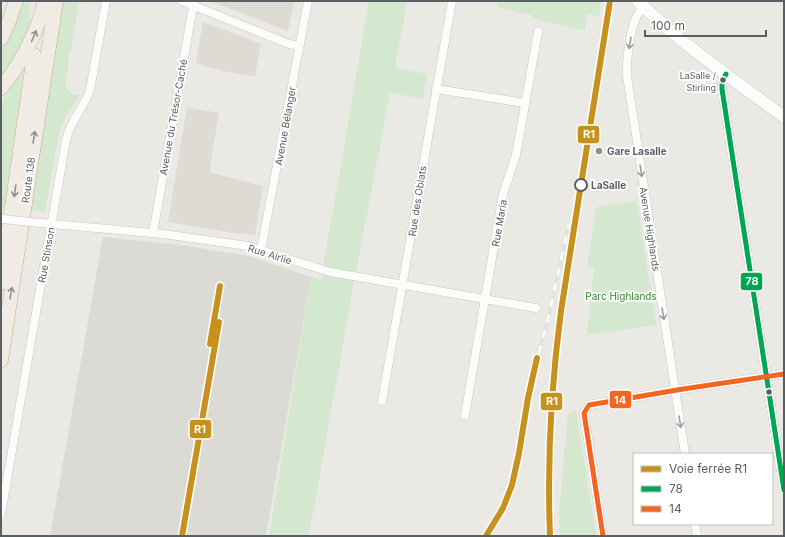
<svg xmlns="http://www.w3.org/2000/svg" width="785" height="537" viewBox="0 0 785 537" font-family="Inter,sans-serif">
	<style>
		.industrial { fill: #dcdad5 }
		.education { fill: #dedbd4 }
		.green { fill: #d3e8ce }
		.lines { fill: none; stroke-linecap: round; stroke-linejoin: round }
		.minor-casing { stroke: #c7c7c7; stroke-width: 9 }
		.secondary-casing { stroke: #c8c8c8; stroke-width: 13 }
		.trunk-casing { stroke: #c2af92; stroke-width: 15 }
		.minor { stroke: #fcfcfb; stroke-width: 8 }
		.secondary { stroke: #fcfcfb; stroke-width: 12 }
		.trunk { stroke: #f0ece4; stroke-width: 14 }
		.rail-casing { stroke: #e2e2e1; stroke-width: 4 }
		.rail { stroke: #fff; stroke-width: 2.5; stroke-dasharray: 8; stroke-linecap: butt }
		.minor-bridge-casing { stroke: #c7c7c7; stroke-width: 9; stroke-linecap: butt }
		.minor-bridge { stroke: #fcfcfb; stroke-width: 8 }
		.bus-1-casing { stroke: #fff; stroke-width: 8 }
		.bus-2-casing { stroke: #fff; stroke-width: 8 }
		.bus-1 { stroke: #00a651; stroke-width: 5 }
		.bus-2 { stroke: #f26522; stroke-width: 5 }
		.rail-1-casing { stroke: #fff; stroke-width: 9 }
		.rail-1 { stroke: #c8911e; stroke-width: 6 }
		.oneway { stroke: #8e9090 }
		.oneway2 { stroke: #9b9ea0 }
		.bus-dot { fill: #5a5f63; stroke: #fff; stroke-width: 1.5 }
		.poi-dot { fill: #8d8f90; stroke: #fff; stroke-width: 1.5 }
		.stop-dot { fill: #fff; stroke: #5a5f63; stroke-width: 2 }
		.labels { text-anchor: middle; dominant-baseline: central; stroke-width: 3.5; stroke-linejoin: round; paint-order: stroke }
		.bus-label { font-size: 9px; fill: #5a5f63; stroke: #fff; text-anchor: end }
		.street-label { font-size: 10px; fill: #5a5f63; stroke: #fff }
		.poi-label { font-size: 10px; font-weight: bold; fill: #5a5f63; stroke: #fff; text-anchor: start }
		.stop-label { font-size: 10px; font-weight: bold; fill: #5a5f63; stroke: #fff; text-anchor: start }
		.park-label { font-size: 10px; fill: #33852f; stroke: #fff }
		.line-badge { stroke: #fff; stroke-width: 1.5 }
		.badge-label { font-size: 11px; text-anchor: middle; font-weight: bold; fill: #fff }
	</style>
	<rect width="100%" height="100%" fill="#ebe9e4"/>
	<path class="industrial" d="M103,237L180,245L249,256L311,277L266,536H50Z"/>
	<g class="education">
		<path d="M210,1H294L288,31Z"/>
		<path d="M203,22L261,44L255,76L228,72L196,64Z"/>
		<path d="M187,107L219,113L209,172L263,186L255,235L233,233L168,222Z"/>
	</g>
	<g class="green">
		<path d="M20,1H30L29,36L1,81V47L9,31Z"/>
		<path d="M62,1H89L87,3L79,2L71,51L68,57L69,59L65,88L70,91L71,94L80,95L65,119L59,133L45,212L31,210Z"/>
		<path d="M369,1H407L395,68L427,74L423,99L390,93L353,288L309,536H269L311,277L321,280Z"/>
		<path d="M498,1H601L599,16L587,14L585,30L537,20L531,15L497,7Z"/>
		<path d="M27,59L24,72L6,208L1,207V106L6,91Z"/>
		<path d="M637,201L656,325L587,335L594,267L587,268L596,207Z"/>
		<path d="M576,410L596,536H560L559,512L568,414Z"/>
	</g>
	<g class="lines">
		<g class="minor-casing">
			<g id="minor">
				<path d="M182,1L289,44L299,46"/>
				<path d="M644,7C640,11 637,15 635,20C630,33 626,62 627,76L685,454"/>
				<path d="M726,74L722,81V89L784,490"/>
				<path d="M436,89L525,103"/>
				<path d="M30,222L163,234L248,246L330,272L536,308"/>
				<path d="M153,233L194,1"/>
				<path d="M261,250L308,1"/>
				<path d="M382,401L452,1"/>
				<path d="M465,415L503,194L516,155L538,32"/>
				<path d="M1,514L66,140C70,121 84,108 90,90L106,1"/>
				<path d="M695,524L697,536"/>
				<path d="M603,536L584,413L589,405L683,389L784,374"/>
			</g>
		</g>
		<g class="secondary-casing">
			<path id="secondary" d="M638,1C682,45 734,80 784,117"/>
		</g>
		<g class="trunk-casing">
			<g id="trunk">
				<path d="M1,39L9,21L16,1"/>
				<path d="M1,88C22,62 37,33 45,1"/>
				<path d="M1,283L34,55"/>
				<path d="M1,360L56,1"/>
			</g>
		</g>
		<use href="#minor" class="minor"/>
		<use href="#secondary" class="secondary"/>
		<use href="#trunk" class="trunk"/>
		<g class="rail-casing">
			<g id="rail">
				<path d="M213,328L220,286"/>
				<path d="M182,536L219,322"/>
				<path d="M486,536L503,508L512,485L519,453L532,379L548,319L569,224"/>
			</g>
		</g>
		<use href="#rail" class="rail"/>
		<g class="minor-bridge-casing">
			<path id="minor-bridge" d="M3,219L30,222"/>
		</g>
		<use href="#minor-bridge" class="minor-bridge"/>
		<g class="bus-1-casing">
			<path id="bus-1" d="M726,74L722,81V89L784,490"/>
		</g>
		<g class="bus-2-casing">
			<path id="bus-2" d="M603,536L584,413L589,405L683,389L784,374"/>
		</g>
		<use href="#bus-1" class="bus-1"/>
		<use href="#bus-2" class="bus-2"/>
		<g class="rail-1-casing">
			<g id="rail-1">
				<path d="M210,344L220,286"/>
				<path d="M182,536L219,322"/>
				<path d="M486,536L503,508L512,485L519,453L528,398L537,358"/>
				<path d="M550,536C547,460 551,386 561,311L610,1"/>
			</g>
		</g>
		<use href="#rail-1" class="rail-1"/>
	</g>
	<defs><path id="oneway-shaft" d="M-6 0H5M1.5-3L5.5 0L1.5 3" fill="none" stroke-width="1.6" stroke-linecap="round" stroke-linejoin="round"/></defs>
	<g class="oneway">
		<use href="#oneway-shaft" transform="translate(34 36) rotate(-66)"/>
		<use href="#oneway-shaft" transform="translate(34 137) rotate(-81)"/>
		<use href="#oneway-shaft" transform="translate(15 191) rotate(98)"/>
		<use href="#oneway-shaft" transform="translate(11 293) rotate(-81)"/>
	</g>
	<g class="oneway2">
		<use href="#oneway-shaft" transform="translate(630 43) rotate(99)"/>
		<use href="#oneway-shaft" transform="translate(641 171) rotate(81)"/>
		<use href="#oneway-shaft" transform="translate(663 314) rotate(81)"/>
		<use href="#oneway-shaft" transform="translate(680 422) rotate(81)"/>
	</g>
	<g class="bus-dot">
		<circle cx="723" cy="80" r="3.5"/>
		<circle cx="769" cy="392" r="3.5"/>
	</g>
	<circle class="poi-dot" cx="599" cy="151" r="4"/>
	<circle class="stop-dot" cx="581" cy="185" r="6"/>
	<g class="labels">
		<g class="bus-label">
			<text x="716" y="75">LaSalle /<tspan x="716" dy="12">Stirling</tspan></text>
		</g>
		<g class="street-label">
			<text transform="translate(173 117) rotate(-80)">Avenue du Trésor-Caché</text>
			<text transform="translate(285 126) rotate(-80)">Avenue Bélanger</text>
			<text transform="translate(28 180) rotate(-82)">Route 138</text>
			<text transform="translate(417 201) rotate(-81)">Rue des Oblats</text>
			<text transform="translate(499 223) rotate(-80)">Rue Maria</text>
			<text transform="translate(650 229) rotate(81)">Avenue Highlands</text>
			<text transform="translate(270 254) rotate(17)">Rue Airlie</text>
			<text transform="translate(46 255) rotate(-80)">Rue Stinson</text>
		</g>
		<g class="poi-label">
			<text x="607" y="151">Gare Lasalle</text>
		</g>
		<g class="stop-label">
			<text x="591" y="185">LaSalle</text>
		</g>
		<g class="park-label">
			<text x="621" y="296">Parc Highlands</text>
		</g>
	</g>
	<g class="line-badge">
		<rect x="577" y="125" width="23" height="19" rx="4" fill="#c8911e"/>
		<rect x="740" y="272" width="23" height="19" rx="4" fill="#00a651"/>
		<rect x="609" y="390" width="23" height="19" rx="4" fill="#f26522"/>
		<rect x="540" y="392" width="23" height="19" rx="4" fill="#c8911e"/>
		<rect x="189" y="419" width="23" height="20" rx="4" fill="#c8911e"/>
	</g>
	<g class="badge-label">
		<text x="589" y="138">R1</text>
		<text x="752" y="285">78</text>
		<text x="620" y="404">14</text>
		<text x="552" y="405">R1</text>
		<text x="200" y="433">R1</text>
	</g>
	<rect width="785" height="537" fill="none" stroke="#5a5f63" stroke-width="4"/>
	<rect x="633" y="453" width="140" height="72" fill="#ffffff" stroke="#bdbfc1"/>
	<rect x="641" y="466" width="20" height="6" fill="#c8911e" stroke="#bdbfc1"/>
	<text x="669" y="473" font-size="12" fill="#5a5f63">Voie ferrée R1</text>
	<rect x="641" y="486" width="20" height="6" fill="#00a651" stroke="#bdbfc1"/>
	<text x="669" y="493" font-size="12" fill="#5a5f63">78</text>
	<rect x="641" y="506" width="20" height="6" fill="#f26522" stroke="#bdbfc1"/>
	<text x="669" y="513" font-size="12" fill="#5a5f63">14</text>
	<path d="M645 30v6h121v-6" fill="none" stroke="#5a5f63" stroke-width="2"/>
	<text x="651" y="30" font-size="12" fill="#5a5f63" stroke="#ffffff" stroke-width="3" paint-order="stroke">100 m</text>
</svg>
